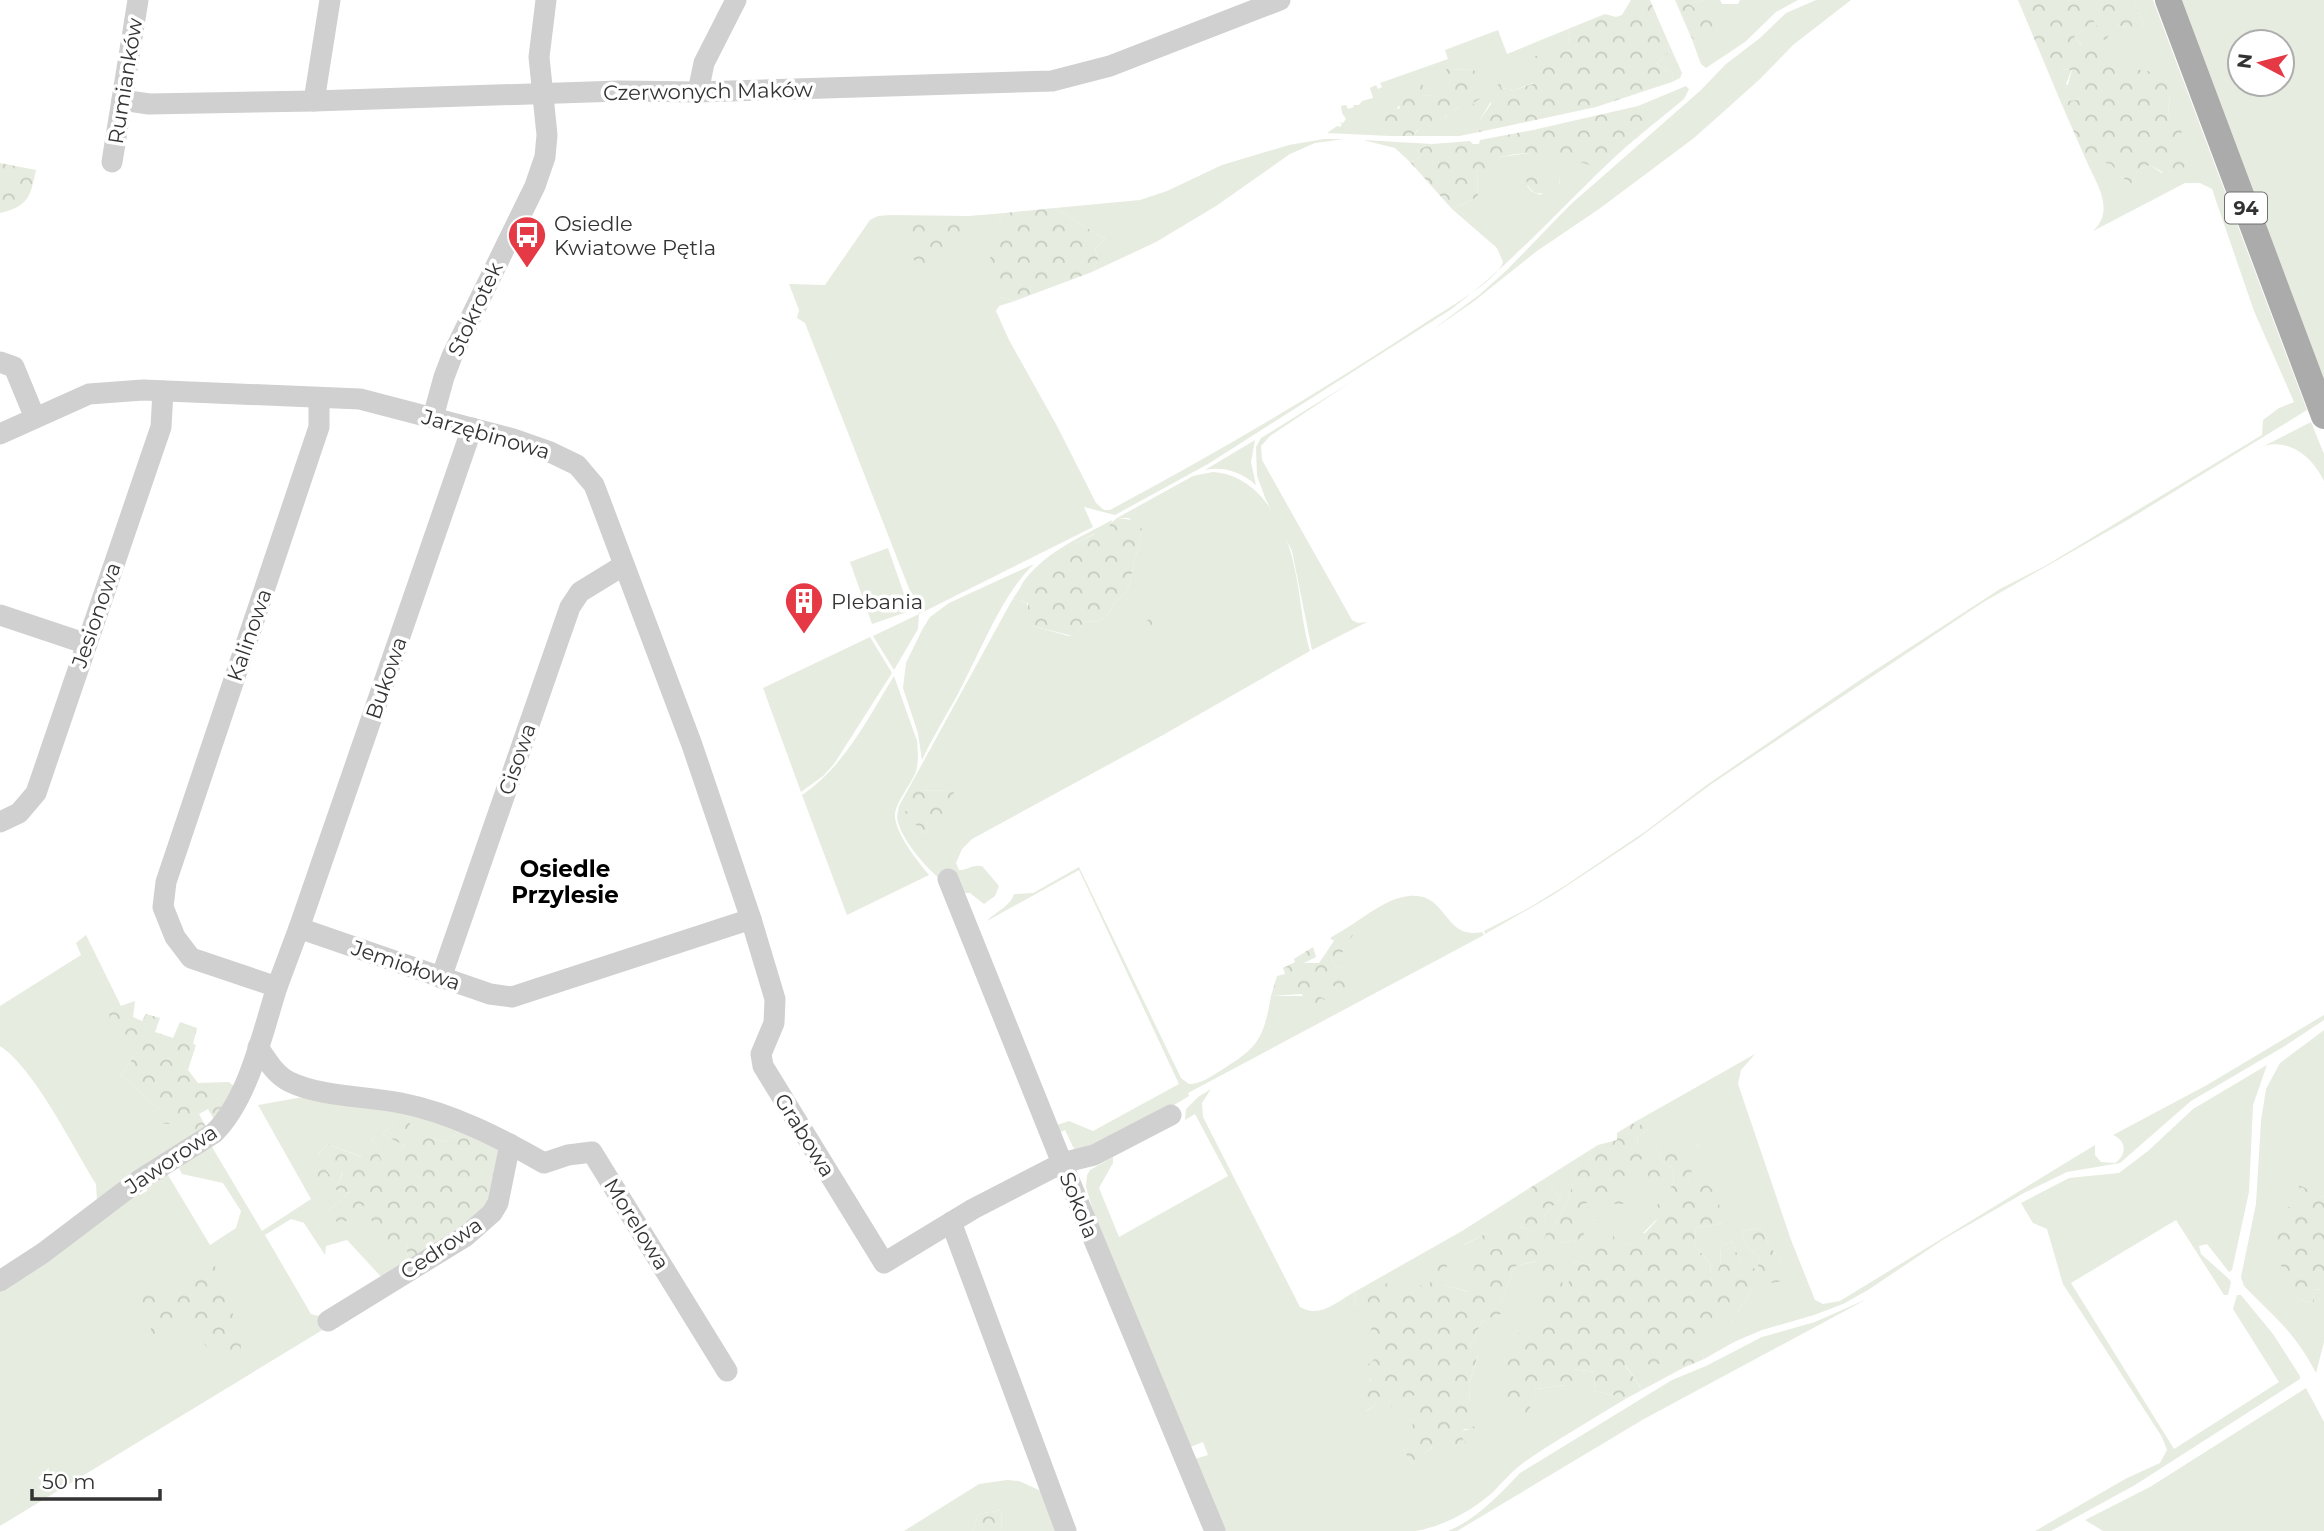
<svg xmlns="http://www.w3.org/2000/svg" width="2324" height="1531" viewBox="0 0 2324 1531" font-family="Montserrat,sans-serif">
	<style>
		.grass { fill: #e6ecdf; fill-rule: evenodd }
		.forest { fill: url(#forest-crowns) }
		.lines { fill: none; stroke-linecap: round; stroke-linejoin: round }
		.minor { stroke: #d0d0d0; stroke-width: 21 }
		.major { stroke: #ababab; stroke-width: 26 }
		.labels { text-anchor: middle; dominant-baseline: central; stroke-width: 7; stroke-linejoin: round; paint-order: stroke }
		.shield { fill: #fff; stroke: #707070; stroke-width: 2 }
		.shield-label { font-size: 19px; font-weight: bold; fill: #333 }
		.street-label { font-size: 21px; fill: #333; stroke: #fff }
		.poi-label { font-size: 21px; fill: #333; stroke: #fff; text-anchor: start }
		.neighbourhood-label { font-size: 23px; font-weight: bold; fill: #000; stroke: #fff }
	</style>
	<defs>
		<pattern id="forest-crowns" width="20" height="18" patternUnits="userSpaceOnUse" patternTransform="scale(1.75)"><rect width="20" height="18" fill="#e6ecdf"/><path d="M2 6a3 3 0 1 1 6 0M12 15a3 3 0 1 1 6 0" fill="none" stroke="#c6cbc0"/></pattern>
	</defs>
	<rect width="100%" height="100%" fill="#fff"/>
	<g class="grass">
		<path d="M1705,0H1720L1722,4H1738L1740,0H1798L1776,12L1745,42L1706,68L1701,64L1691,37L1697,42L1703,15L1688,4Z"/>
		<path d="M1816,0H1851L1793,45L1760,79L1694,138L1599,209L1537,251L1473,302L1432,330L1479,295L1507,270L1570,205L1701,90L1726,64L1760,38L1786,13Z"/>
		<path d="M2134,0H2153L2307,410L2131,518L1982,603L1710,785L1636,840L1553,895L1485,934L1484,931L1527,909L1566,885L1646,831L1708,784L1860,680L2000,589L2045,566L2262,435L2263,420L2279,408L2294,402L2254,311L2212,189L2200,183H2185L2093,231C2116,210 2096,183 2086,160L2111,163L2122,177L2131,184L2138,170L2150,165L2162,173L2172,124L2168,114L2170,94L2119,84L2074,37L2100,17L2115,25L2127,27L2123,38L2144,25Z"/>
		<path d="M2181,0H2324V380ZM2240,42H2282V84H2240Z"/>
		<path d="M1568,29L1570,43L1548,51L1536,82L1515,90L1501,88L1503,82L1479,121V132L1459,136H1413L1427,118L1431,127L1433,117L1445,119L1449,108L1458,110L1457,106H1466L1468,110L1464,113C1479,103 1482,86 1474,70L1447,69L1450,82L1434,95L1421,96L1406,83L1409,91C1397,104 1395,119 1378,132L1390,136L1327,133L1337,126L1340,127L1342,124L1339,122L1343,123L1346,119L1342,113L1341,106L1346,105L1348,109L1354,107L1353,105H1359L1362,101L1373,98L1370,88L1376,85L1378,89L1382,87L1380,83L1448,59L1445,50L1498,30L1507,54Z"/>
		<path d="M1669,44L1682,73L1680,78L1672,82L1673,74L1657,64L1668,53Z"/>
		<path d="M2044,62C2056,65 2059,72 2072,69L2066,84L2082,96L2077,100L2065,101L2062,105Z"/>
		<path d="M1686,86L1689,89L1684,99C1655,123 1625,146 1599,172C1550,220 1504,270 1450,310L1208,464L1115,515L1084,507L1093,527L919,614L918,629L894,670L873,636L919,614L805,323L797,318L799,310L789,284L825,285L870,220L878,216L890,215L969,216L1004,213C985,241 994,267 1000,297L1015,301L999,306L996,311L1009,340L1057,426L1096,503L1104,510H1110C1219,452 1325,389 1428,321C1445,310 1498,280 1503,262L1497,248L1452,209L1478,197L1477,168L1502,169L1499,157L1538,152L1557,155L1609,147L1606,143L1615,137L1619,139L1638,129L1643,117L1640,110L1643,107L1638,106ZM1555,173L1560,178V183L1540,195L1531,191L1527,186Z"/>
		<path d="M1324,139H1344L1315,143L1290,154L1216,206L1156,242L1092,272L1098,260L1095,249L1105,239L1055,208L1140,200L1167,191L1222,165L1289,145Z"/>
		<path d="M1363,140L1432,144L1417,150L1420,157L1410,162L1395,148Z"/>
		<path d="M1351,382L1270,436L1261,446L1262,460L1352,620L1358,623L1367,622L1312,650L1292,551L1266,500L1257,476L1256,447L1261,438Z"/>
		<path d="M2311,422L2324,454V481C2313,458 2290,438 2264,446Z"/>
		<path d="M1255,440L1251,462L1256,485C1241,472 1224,466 1205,470Z"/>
		<path d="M1213,472C1261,475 1287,528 1295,570C1301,597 1302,625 1310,651L1163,735L972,839L962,849L956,863L959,870C968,871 973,863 983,867L999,886L995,896L984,904L970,893C947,896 903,844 898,822C896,817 898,812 899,806L1011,602L1014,599L1027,603L1032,626L1069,636L1077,634L1084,622L1100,621L1109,613L1114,603L1125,594L1130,581L1142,529L1129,518H1117L1193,476ZM953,790L944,812L943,840L924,833L905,812L913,809L916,791Z"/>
		<path d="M1112,520L1109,534H1094L1058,552L1051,567L1021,585C1043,553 1079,538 1112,520Z"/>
		<path d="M888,548L910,611L872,624L850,562Z"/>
		<path d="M1034,564C1003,593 983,646 963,684C950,710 934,734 922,760L918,733L903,688L906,663L922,630L930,617L949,603Z"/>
		<path d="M870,637L892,673L834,764L823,776L801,792L763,688Z"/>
		<path d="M894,676L917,741C918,752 919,764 915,774C909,787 898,799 895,813C893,831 918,862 929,875L847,915L802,795C844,767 868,718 894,676Z"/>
		<path d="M1079,867L1181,1078L1189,1084C1201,1084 1210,1077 1220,1071C1258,1047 1263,1041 1271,996H1318V989L1344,965L1338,968L1332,961L1353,936L1345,929C1362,919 1383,901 1403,897C1449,887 1441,941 1482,932L1484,935L1188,1093L1189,1096C1161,1113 1108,1147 1076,1150L1073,1147L1065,1130L1059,1133L1057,1125L1069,1121L1093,1131L1179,1084L1079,870L987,921C996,911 1010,907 1014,894L1033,893Z"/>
		<path d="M86,935L121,1006L109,1010L135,1055L121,1075L161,1111L186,1125L196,1137L97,1201L96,1184C73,1147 34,1068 0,1046V1006L81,955L76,943Z"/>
		<path d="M2324,1015V1020L2285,1046L2191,1101L2120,1163L2067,1172L2024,1193L1944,1239L1868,1290L1843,1304L1814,1315L1762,1330L1734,1342L1704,1359L1699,1345L1717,1323H1731L1754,1286L1781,1261L1768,1244L1761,1228L1741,1231L1747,1247L1760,1258L1757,1271L1740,1261L1732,1241L1721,1247L1720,1265L1712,1288L1710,1263L1694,1245L1696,1228L1723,1223L1688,1182L1699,1144L1686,1155L1657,1148L1663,1162L1674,1169L1673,1184L1651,1215L1657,1219L1631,1245L1614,1240L1591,1266L1574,1261L1565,1298L1545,1290L1540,1319L1534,1335L1506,1379V1410H1529L1536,1389L1566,1385L1579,1390L1572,1369L1595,1372L1594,1391L1627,1398C1593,1419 1556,1440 1523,1463C1511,1472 1502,1483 1492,1493C1471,1511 1444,1526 1416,1531H1220L1195,1459L1208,1455L1203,1442L1188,1448L1103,1244L1086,1187L1087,1175L1090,1170L1113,1157V1163L1099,1188L1119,1237L1228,1176L1195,1114L1185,1120L1186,1109L1198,1097L1211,1089L1202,1103L1203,1117L1300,1307C1320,1319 1338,1301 1356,1291L1354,1304L1377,1318L1385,1343C1374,1364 1365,1388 1367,1411L1388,1397L1391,1407L1420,1392L1412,1427L1405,1436L1403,1449L1412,1464C1430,1448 1453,1430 1477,1428L1471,1425L1469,1384L1478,1356L1470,1347L1482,1321L1513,1309L1501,1302L1515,1266L1537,1261L1542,1272L1559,1243L1584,1239L1580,1218L1599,1217L1582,1202L1629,1203V1176L1646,1166L1639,1160L1650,1145H1638L1637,1137L1651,1127L1636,1128L1633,1123L1755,1054L1741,1070L1738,1084L1791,1240L1815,1300L1823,1304L1840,1301L2095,1145V1155L2101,1162L2115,1163C2127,1155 2127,1141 2113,1135L2207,1085Z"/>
		<path d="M2324,1030V1195L2321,1198L2298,1202L2284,1219L2294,1287L2299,1300L2314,1303L2313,1290L2324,1289V1342L2316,1373C2295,1332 2275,1318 2244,1286L2241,1277L2256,1204L2261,1121L2266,1089L2280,1063Z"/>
		<path d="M2267,1065L2253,1105L2249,1192L2232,1270L2229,1272L2207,1244L2199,1246L2201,1254L2229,1279L2231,1282L2228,1295H2224L2176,1220L2071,1283L2174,1449L2279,1382L2233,1309L2237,1295H2241L2273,1334L2300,1376V1379L2135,1485L2051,1531H2035L2127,1478L2160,1463L2167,1450L2162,1437L2063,1284L2047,1229L2033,1223L2021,1203L2069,1178L2119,1173L2148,1151L2193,1109Z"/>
		<path d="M314,1095L396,1108V1121L382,1134L405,1146L383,1165L373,1138L362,1157L328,1144L318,1154L343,1172L337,1185L333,1189L350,1193L325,1213L363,1204L386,1229L406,1242L409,1265L384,1280L347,1240L326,1246L325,1255L304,1223L291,1219L265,1235L311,1314L323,1317L329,1326L0,1526V1286L134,1190L140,1195L147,1191L146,1183L165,1173L168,1175L210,1245L236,1228L241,1211L223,1183L182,1174L179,1168L206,1147H212L262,1231L311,1199L258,1105Z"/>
		<path d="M412,1112L464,1129L444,1142L408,1129Z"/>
		<path d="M1590,1150L1596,1171L1578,1162L1569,1198L1553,1228L1547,1227L1544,1215L1561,1198L1544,1179Z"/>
		<path d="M1528,1189L1537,1201L1520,1227L1547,1234L1540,1251L1525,1237L1499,1249L1486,1248L1487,1233L1463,1245L1478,1253L1469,1292L1445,1285L1434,1256L1429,1294L1404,1290L1382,1293L1365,1286L1462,1231Z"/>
		<path d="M1867,1299L1644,1419L1457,1531H1448C1476,1520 1500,1494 1520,1473L1672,1380L1706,1366L1762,1337L1815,1322Z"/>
		<path d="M1662,1357L1683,1368L1642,1390L1625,1364H1660Z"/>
		<path d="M2306,1388L2324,1422V1531H2103L2085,1520L2150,1487Z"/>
		<path d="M1007,1480L1019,1481L1041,1491L1057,1531H1002L1001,1510L978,1514L973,1531H904L979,1484Z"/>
	</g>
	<g class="forest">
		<path d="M1631,0H1650L1669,44L1668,53L1657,64L1673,74L1672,82L1596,107L1479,132V121L1491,104V90L1504,80L1501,88L1515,90L1535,83L1526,78L1522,66L1534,56L1547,55V51L1570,43L1568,29L1605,14L1616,17L1622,15Z"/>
		<path d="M1675,0H1705L1689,4L1702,14L1709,5L1714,7L1717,26L1709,40L1697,42L1691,37Z"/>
		<path d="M2018,0H2134L2144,25L2138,29L2139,36L2129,43L2122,38L2127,27L2115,25L2106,40L2093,37L2099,18L2074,37L2081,45L2107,50L2124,74L2121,81L2133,69L2148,71L2164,79L2170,94L2168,114L2172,124L2181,130L2185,148V166L2173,178L2150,165L2138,170L2131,184L2122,177L2111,164L2086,160L2062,105L2065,101L2077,100L2081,97L2069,95L2066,91L2072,70L2057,69L2044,62Z"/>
		<path d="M1446,69L1474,70L1480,81L1484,83V86L1480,90L1482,94L1478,96L1480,99L1473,103L1476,107L1469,111L1473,116L1469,117L1467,114H1463L1468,110L1466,107L1463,108L1457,106L1458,110L1450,109L1453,113L1452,116L1446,115L1445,119L1434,118L1435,126L1431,127L1427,119L1424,128L1417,130L1413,136H1390L1377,132L1384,127L1383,114L1400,108L1397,100L1409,91L1403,89L1406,83L1411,87L1418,81L1423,85L1421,96L1434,95L1440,83L1450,82Z"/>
		<path d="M1638,106H1644L1641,110L1648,113L1643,117L1645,122L1638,129L1641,133L1637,138L1618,142L1619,139L1615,137L1607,143L1609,147L1614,144L1618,153L1602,169C1563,157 1540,148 1499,157L1503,169H1477L1478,197L1452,209L1410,162L1420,157L1417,150L1432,144L1470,141L1473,144H1479L1480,140L1533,130Z"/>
		<path d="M0,163L36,170C30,197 29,206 0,213Z"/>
		<path d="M1538,171L1555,173L1560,178L1559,187C1546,196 1529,198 1526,179Z"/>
		<path d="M1055,208L1105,239L1095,249L1098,260L1092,272L1015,301L1000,297C986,271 987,238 1004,213Z"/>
		<path d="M921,218C930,218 946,216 955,219C982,230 909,300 911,243C912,235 911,228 914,220Z"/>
		<path d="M1117,518L1134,520L1142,529L1130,581L1125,594L1114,603L1109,613L1100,621L1084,622L1077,634L1073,636L1032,626L1028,622V603L1014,599L1011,602L1025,580L1051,567L1057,552L1095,534H1109L1110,524Z"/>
		<path d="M1155,616L1172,620L1178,629L1158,631V639L1148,643L1140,631L1144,622Z"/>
		<path d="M953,790L956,802L944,812V841L924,833L904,812L912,809L905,800L916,791Z"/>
		<path d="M1345,929L1353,935L1340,956L1332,961L1338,968L1345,964L1348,977L1346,991L1327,983L1322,990L1318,989V996L1325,999L1317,1009L1304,1002L1302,994L1271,996L1277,976L1285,974L1283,968L1295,962L1294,959L1313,947L1316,957L1304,963H1319L1334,941L1330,938Z"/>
		<path d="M135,1001L133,1017L142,1021L146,1014L160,1018L155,1032L173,1038L180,1022L197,1028L193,1044L196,1045L188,1070L198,1083L229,1082L236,1088L215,1121L208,1109L199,1114L207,1129L196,1137L183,1135L185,1125L156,1123L161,1111L121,1075L135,1055L111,1035L109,1010Z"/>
		<path d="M396,1108L412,1112L409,1129L444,1142L464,1129L500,1147L486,1211L409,1265L406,1242L386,1241V1229L374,1225L364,1205L355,1217L340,1224L325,1213L350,1193L333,1189L321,1195L314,1178L323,1166L337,1185L343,1173L318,1154L328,1144L361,1157L373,1138L383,1164L405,1146L382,1134L396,1121Z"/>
		<path d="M1647,1119L1651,1127L1637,1137L1638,1145H1650L1651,1154L1640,1160L1646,1166L1662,1168L1660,1180L1629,1176V1204L1584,1203L1600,1218H1580L1585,1239L1559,1243L1553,1273L1542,1272L1540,1279L1534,1277L1536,1261L1515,1266L1501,1302L1514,1309L1482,1321L1470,1347L1478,1355L1469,1384L1470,1403L1479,1412L1471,1425L1479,1429H1465L1459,1434L1466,1443L1458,1453L1432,1447L1412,1464L1403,1449L1404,1436L1412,1427L1419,1393L1391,1407L1388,1398L1366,1411V1395L1357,1386L1371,1380L1365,1367L1377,1357L1376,1348L1384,1343L1369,1334L1376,1318L1354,1304L1356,1291L1365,1286L1382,1292L1385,1283L1403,1290L1414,1279L1429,1293L1433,1256L1447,1263L1445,1285L1468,1292L1478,1253L1462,1246L1487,1233L1494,1239L1487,1248L1499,1249L1510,1231L1525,1237L1540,1250L1546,1234L1520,1227L1536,1201L1528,1189L1544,1179L1561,1198L1544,1215L1547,1226L1553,1228L1569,1198L1578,1161L1595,1170L1590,1150L1598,1145L1617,1140V1133L1633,1123L1637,1128Z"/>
		<path d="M1674,1139L1686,1154L1701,1143L1688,1182L1702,1180L1717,1194L1723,1223L1696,1228L1694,1245L1710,1263L1712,1286L1720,1265L1721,1247L1732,1241L1740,1261L1757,1270L1760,1258L1747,1247L1741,1231L1761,1228L1768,1244L1781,1261L1783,1281L1754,1286L1731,1323H1717L1714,1339L1699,1345L1704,1359L1683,1368L1662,1358L1660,1364L1625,1365L1642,1390L1627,1398L1594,1391L1595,1372L1573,1369L1579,1390L1570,1391L1566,1385L1536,1389L1529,1411L1525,1415L1505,1410L1506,1379L1493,1358L1504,1353L1514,1333L1533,1335L1529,1325L1540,1319L1536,1302L1545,1290V1278L1562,1281L1565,1296L1574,1261L1591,1266L1595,1241L1612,1230L1615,1240L1631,1245L1632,1233H1645L1657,1220L1650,1215L1673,1184L1674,1169L1663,1162L1657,1148Z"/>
		<path d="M2299,1185L2307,1189L2310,1188L2321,1198L2324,1195V1289L2313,1290L2314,1303L2299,1300C2289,1277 2260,1243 2283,1219L2280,1216V1207H2293L2298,1202Z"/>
		<path d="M212,1262L231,1291L233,1318L241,1343L240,1357L236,1361C215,1359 192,1338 192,1317C184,1312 177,1311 172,1319L173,1331L170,1337L155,1338L151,1334V1323L145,1315C128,1311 123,1306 127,1288L159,1298L201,1275Z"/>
		<path d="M1001,1510L1002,1531H973L978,1514Z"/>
	</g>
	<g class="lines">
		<g class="minor">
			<path d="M698,92L704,63L736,0"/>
			<path d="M122,100L149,104L314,101L619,91L698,92L1052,81L1110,66L1280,0"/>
			<path d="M314,101L330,0"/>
			<path d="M112,162L138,0"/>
			<path d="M0,362L14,367L35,418"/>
			<path d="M319,398V427L166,882L163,907L175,937L191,958L277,987L299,928L490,994L512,997L751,919"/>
			<path d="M433,417L444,377L452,356L535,186L545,157L547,135L539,57L546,0"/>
			<path d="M0,434L89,394L143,390L360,399L513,439L550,452L577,465L594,485L599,498L692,745L751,919L775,999L774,1023L761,1054L763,1066L884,1263L973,1209L1062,1163L1094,1155L1171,1115"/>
			<path d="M0,615L87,644"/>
			<path d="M0,822L19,813L36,793L161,427L163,391"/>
			<path d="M948,879L1062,1163L1215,1531"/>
			<path d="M299,928L472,428"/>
			<path d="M441,978L570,607L580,592L624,565"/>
			<path d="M258,1047C267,1060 275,1075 290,1082C321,1097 367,1096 401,1103C452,1113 500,1138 544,1163L568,1155L592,1152L727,1371"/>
			<path d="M951,1222L1066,1531"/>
			<path d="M0,1281L43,1253L138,1181L214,1133C249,1098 262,1034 277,987"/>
			<path d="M328,1321L466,1236L492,1213L498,1203L510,1144"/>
		</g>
		<path class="major" d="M2168,0L2324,416"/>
	</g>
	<defs>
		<g id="bus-pin" transform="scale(2.0125)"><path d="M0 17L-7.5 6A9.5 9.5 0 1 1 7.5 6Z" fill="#e63946" stroke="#fff"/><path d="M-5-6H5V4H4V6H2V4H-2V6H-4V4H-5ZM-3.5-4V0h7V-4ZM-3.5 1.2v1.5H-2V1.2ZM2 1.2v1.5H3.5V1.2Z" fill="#fff"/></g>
		<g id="building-pin" transform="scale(2.0125)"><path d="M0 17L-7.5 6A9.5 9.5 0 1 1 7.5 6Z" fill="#e63946" stroke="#fff"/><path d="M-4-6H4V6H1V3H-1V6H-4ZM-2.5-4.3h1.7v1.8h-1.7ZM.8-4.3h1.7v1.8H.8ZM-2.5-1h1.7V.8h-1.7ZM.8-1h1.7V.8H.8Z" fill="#fff"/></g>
	</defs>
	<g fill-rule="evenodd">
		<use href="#bus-pin" x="527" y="235"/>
		<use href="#building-pin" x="804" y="601"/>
	</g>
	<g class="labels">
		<rect class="shield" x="2225" y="192.5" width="42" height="31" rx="5"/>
		<g class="shield-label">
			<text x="2246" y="208">94</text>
		</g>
		<g class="street-label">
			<text transform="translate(125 81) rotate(-81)">Rumianków</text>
			<text transform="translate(708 91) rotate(-1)">Czerwonych Maków</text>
			<text transform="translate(475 309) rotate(-65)">Stokrotek</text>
			<text transform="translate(486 434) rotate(16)">Jarzębinowa</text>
			<text transform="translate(96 615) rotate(-71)">Jesionowa</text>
			<text transform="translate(249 635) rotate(-71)">Kalinowa</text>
			<text transform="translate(386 678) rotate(-71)">Bukowa</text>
			<text transform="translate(517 759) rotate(-71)">Cisowa</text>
			<text transform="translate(406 965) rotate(19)">Jemiołowa</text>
			<text transform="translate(805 1135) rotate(58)">Grabowa</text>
			<text transform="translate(171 1159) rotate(-34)">Jaworowa</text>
			<text transform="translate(1079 1205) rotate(68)">Sokola</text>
			<text transform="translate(637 1224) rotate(58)">Morelowa</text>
			<text transform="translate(441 1248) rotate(-34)">Cedrowa</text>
		</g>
		<g class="poi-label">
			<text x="554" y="223">Osiedle<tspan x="554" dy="24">Kwiatowe Pętla</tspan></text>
			<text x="831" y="601">Plebania</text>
		</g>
		<g class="neighbourhood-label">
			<text x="565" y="869">Osiedle<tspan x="565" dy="26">Przylesie</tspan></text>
		</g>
	</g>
	<g transform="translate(2261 63) rotate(277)"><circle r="33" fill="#ffffff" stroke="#adadad" stroke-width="2"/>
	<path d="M0-5L12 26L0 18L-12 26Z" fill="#e63946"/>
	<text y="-10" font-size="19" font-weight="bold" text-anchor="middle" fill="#333333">N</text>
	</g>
	<path d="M32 1489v10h128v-10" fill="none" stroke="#333333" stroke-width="3.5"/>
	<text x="42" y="1489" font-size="21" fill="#333333" stroke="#ffffff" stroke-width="5" paint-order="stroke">50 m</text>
</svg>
